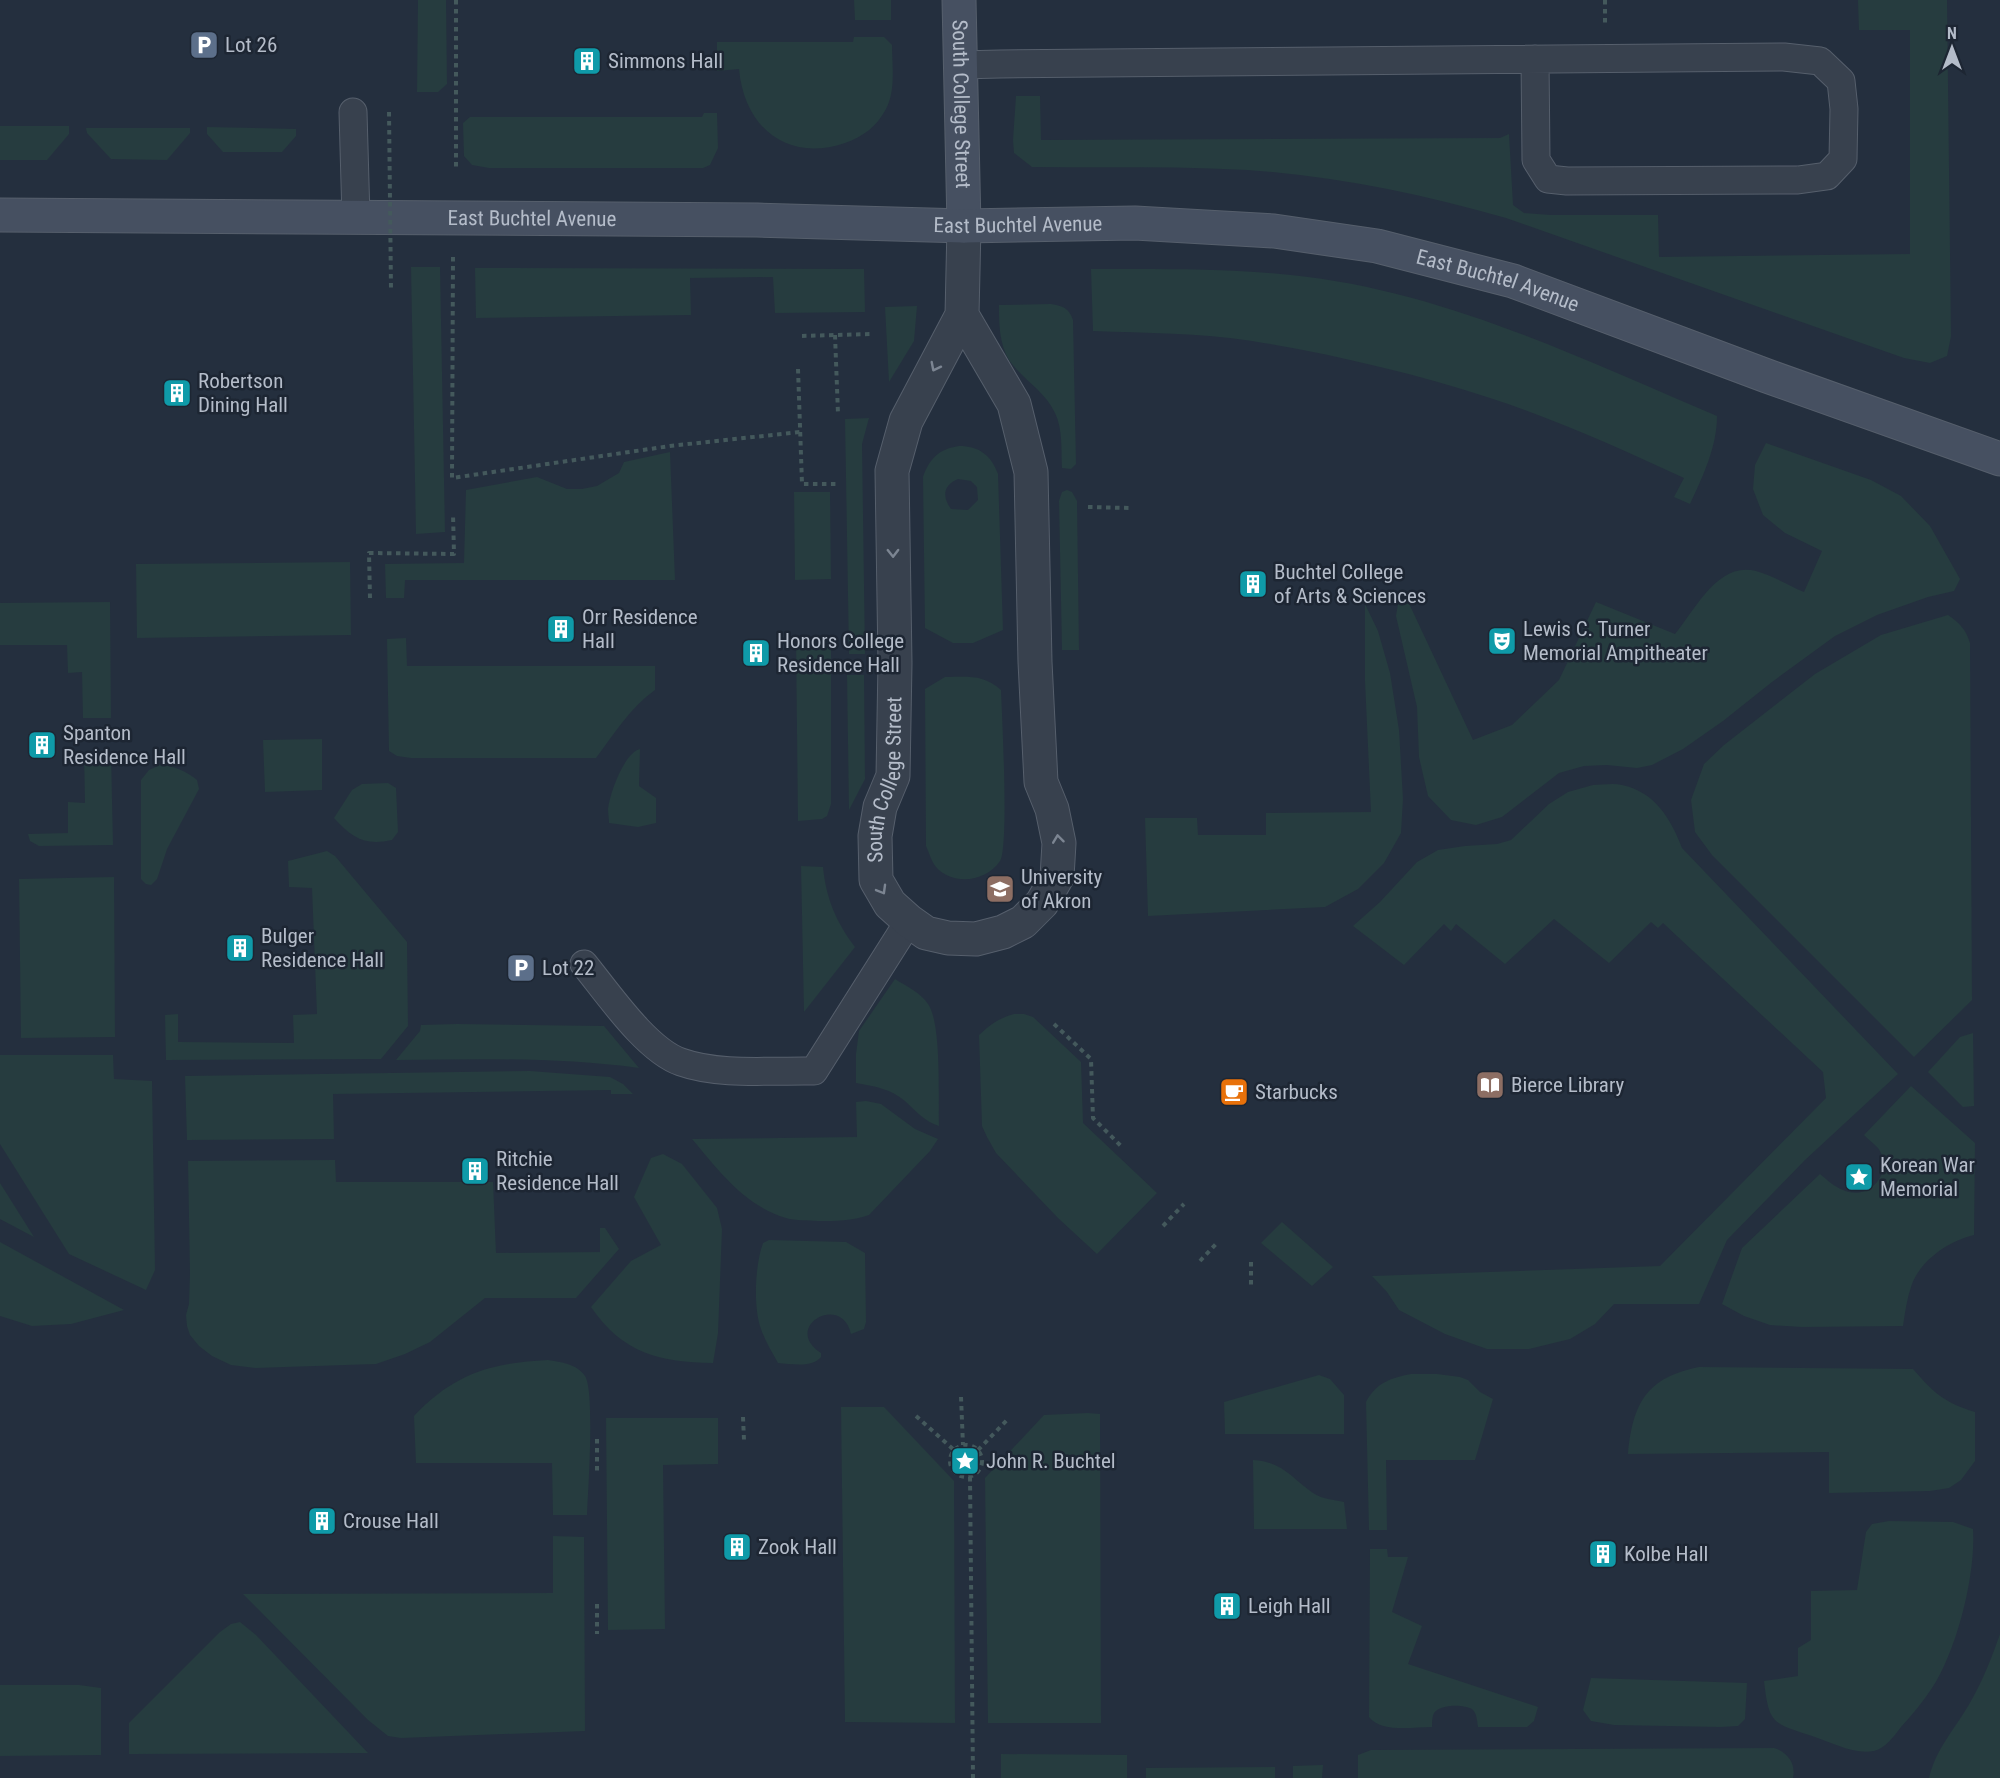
<svg xmlns="http://www.w3.org/2000/svg" width="2000" height="1778" viewBox="0 0 2000 1778" font-family="'Roboto Condensed',sans-serif">
	<style>
		.green { fill: #263c3f; fill-rule: evenodd }
		.lines { fill: none; stroke-linecap: round; stroke-linejoin: round }
		.lane-casing { stroke: #565f6c; stroke-width: 29 }
		.street-casing { stroke: #565f6c; stroke-width: 35 }
		.secondary-casing { stroke: #565f6c; stroke-width: 35 }
		.path { stroke: #44595c; stroke-width: 4; stroke-dasharray: 4.5 4.5; stroke-linecap: butt }
		.lane { stroke: #38414e; stroke-width: 27 }
		.street { stroke: #38414e; stroke-width: 33 }
		.secondary { stroke: #465061; stroke-width: 33 }
		.path-bridge { stroke: #44595c; stroke-width: 4; stroke-dasharray: 4.5 4.5; stroke-linecap: butt }
		.oneway { stroke: #7c8592 }
		.labels { text-anchor: middle; dominant-baseline: central; stroke-width: 5; stroke-linejoin: round; paint-order: stroke }
		.poi-label { font-size: 21px; fill: #b4bcc9; stroke: #1d2633; text-anchor: start }
		.street-label { font-size: 21px; fill: #b4bcc9; stroke: #1d2633 }
	</style>
	<rect width="100%" height="100%" fill="#242f3e"/>
	<g class="green">
		<path d="M418,0H446L447,84L438,92H417Z"/>
		<path d="M854,0H891V20H855Z"/>
		<path d="M1858,0H1947L1951,336L1947,356L1930,363L1904,358L1506,218C1421,194 1335,176 1247,170C1175,166 1103,168 1032,167L1014,153L1013,140L1016,96H1040L1041,140L1500,138L1509,134L1513,205L1524,213L1551,215H1658L1659,257L1910,254V30H1859Z"/>
		<path d="M854,37H884L892,45C892,65 896,90 886,109C877,126 863,137 845,143C787,163 744,127 739,69L717,71V42H853Z"/>
		<path d="M704,113H717L718,148L710,165L703,168H489L472,165L464,156L463,123L470,117H702Z"/>
		<path d="M0,126H69V134L47,160H0Z"/>
		<path d="M207,127L296,129V136L282,152H223L207,134Z"/>
		<path d="M86,128H190V133L167,160L111,159L87,133Z"/>
		<path d="M411,267H440L445,532L416,534Z"/>
		<path d="M475,268L864,269L865,312L775,313L773,277L690,278L691,315L476,318Z"/>
		<path d="M1091,269C1157,269 1226,268 1291,275C1441,290 1580,358 1717,416C1717,447 1703,476 1690,504L1674,497L1684,478C1621,449 1557,420 1490,398C1413,373 1332,354 1252,341C1199,333 1146,333 1093,331Z"/>
		<path d="M1051,304C1063,306 1069,308 1073,320L1076,464L1071,469L1062,468C1061,451 1063,429 1055,413C1045,391 1022,379 1009,360C999,343 999,323 999,305Z"/>
		<path d="M917,306L914,341L889,382L885,307Z"/>
		<path d="M869,418L862,444L865,654H849L845,419Z"/>
		<path d="M1766,443L1871,480L1901,496L1930,526L1960,579L1954,591L1928,597L1877,615L1835,636L1772,682L1723,721L1683,749L1652,765L1637,768L1607,765L1584,766L1559,773L1502,817L1476,825L1451,820L1428,796L1419,757L1417,707L1396,616L1398,604L1405,595L1473,740L1512,725L1559,680L1596,602L1675,634C1695,610 1718,561 1756,571C1773,576 1788,585 1804,592L1822,551L1785,533L1763,515L1753,489L1755,465Z"/>
		<path d="M959,446C979,446 991,455 998,474L1003,630L973,643H953L925,628L923,477C930,458 939,449 959,446ZM958,479L971,481L977,487L978,500L968,510L951,509C942,497 943,485 958,479Z"/>
		<path d="M670,452L675,580H405L404,598H386L385,564L464,563L466,490L537,477L567,489H582L597,486L619,473L624,462Z"/>
		<path d="M1067,490L1072,492L1077,501L1079,650H1062L1059,501L1062,492Z"/>
		<path d="M794,492H830L831,579L795,580Z"/>
		<path d="M350,562L351,635L137,638L136,564Z"/>
		<path d="M110,602L111,718H83L82,672L68,673L67,645H0V603Z"/>
		<path d="M1365,604L1378,631L1390,673L1399,730L1403,799L1401,833L1384,863L1358,889L1325,907L1148,916L1145,818H1197L1198,835H1266V813L1371,812L1365,681Z"/>
		<path d="M1948,615C1960,623 1966,630 1970,643L1972,1000L1914,1057L1712,855L1695,832L1691,800L1704,764L1724,745L1815,674L1881,635Z"/>
		<path d="M406,638L407,666H655V690C630,708 614,734 596,758H411L397,756L389,751L387,639Z"/>
		<path d="M796,640H831V804L827,816L822,819L798,821Z"/>
		<path d="M847,675H864L865,779L849,810Z"/>
		<path d="M945,677C968,677 983,674 1001,690C1002,714 1009,848 1000,861C986,882 953,886 936,867C931,861 929,852 926,846L925,689Z"/>
		<path d="M322,739V790L265,792L263,740Z"/>
		<path d="M640,749L639,786L656,798V823L638,827L609,823C609,819 608,813 608,809C610,793 624,753 640,749Z"/>
		<path d="M84,752L111,753L113,845L39,846L30,841L28,834L68,833V802L85,803Z"/>
		<path d="M160,765C174,766 186,771 197,780L199,789L167,849L157,879L151,885L146,884L141,879V780L149,770Z"/>
		<path d="M388,783L396,788L398,832L392,840C365,846 352,838 334,818L352,790L362,784Z"/>
		<path d="M1593,785C1602,785 1613,783 1622,785C1655,792 1671,819 1682,848L1898,1074L1805,1160L1727,1240L1699,1304H1614L1595,1324L1570,1339L1529,1349H1487L1445,1334L1399,1310L1387,1292L1372,1276L1660,1266L1826,1098L1823,1072L1663,923L1658,928L1651,922L1609,963L1554,919L1505,964L1456,924L1451,931L1444,924L1404,965L1353,926L1380,902L1417,862L1438,850L1465,846L1497,844L1511,840L1549,804L1568,792Z"/>
		<path d="M327,851L335,856L407,942L408,1026L381,1059L166,1060L165,1015L178,1014V1042L294,1043L293,1015L317,1014L312,888L289,887L288,861Z"/>
		<path d="M801,866L823,867C826,898 836,922 855,947L804,1012Z"/>
		<path d="M114,877L115,1037L21,1038L19,879Z"/>
		<path d="M895,979C906,986 921,993 928,1004C942,1024 938,1099 939,1126C924,1121 916,1111 905,1101C891,1089 874,1086 856,1083V1054L859,1031Z"/>
		<path d="M1014,1014H1024L1033,1017L1081,1062L1083,1123L1157,1193L1097,1254L1058,1218L996,1153L987,1137L982,1126L979,1035C990,1025 999,1018 1014,1014Z"/>
		<path d="M457,1024L604,1026L639,1068C558,1057 477,1059 396,1060L420,1031L421,1025Z"/>
		<path d="M1973,1033L1974,1106L1963,1107L1928,1072L1960,1037Z"/>
		<path d="M0,1055H113L114,1079L152,1081L155,1270L146,1290L69,1254L0,1144Z"/>
		<path d="M530,1071L610,1077L623,1084L633,1094H611V1090L333,1094L334,1139L187,1140L185,1076Z"/>
		<path d="M1911,1086L1975,1143L1974,1235C1949,1241 1922,1259 1912,1284C1907,1298 1905,1312 1903,1326L1802,1327L1770,1325L1744,1316L1722,1304L1742,1248L1820,1174C1827,1180 1835,1187 1843,1190C1869,1202 1895,1172 1878,1148C1874,1144 1868,1139 1864,1135Z"/>
		<path d="M866,1101L881,1104L915,1129L938,1139L930,1151L869,1215C852,1221 836,1221 818,1221C808,1220 796,1221 786,1218C745,1206 719,1171 692,1139L857,1137L856,1102Z"/>
		<path d="M663,1154L682,1164L717,1208L722,1229L718,1333L713,1363C660,1362 623,1354 591,1307L631,1261L661,1245L634,1197L651,1158Z"/>
		<path d="M335,1160L336,1182H493L496,1253L600,1252V1228H605L619,1249L576,1298H485L430,1342L405,1354L376,1364L255,1368L231,1365L212,1356L199,1346L190,1335L187,1326L186,1315L189,1304L190,1274L188,1161Z"/>
		<path d="M0,1183L34,1237L0,1219Z"/>
		<path d="M1282,1222L1333,1267L1312,1286L1261,1243Z"/>
		<path d="M769,1240L846,1242L865,1253L866,1322L864,1329L851,1334C842,1292 781,1327 821,1353V1357C812,1368 792,1364 778,1363C772,1352 765,1341 761,1329C753,1307 755,1265 763,1243Z"/>
		<path d="M0,1242L124,1310L71,1324L32,1326L0,1316Z"/>
		<path d="M548,1360C561,1362 577,1364 585,1376C595,1391 588,1491 587,1515H553L552,1463H416L414,1416C455,1373 491,1363 548,1360Z"/>
		<path d="M1699,1367L1913,1369C1934,1393 1943,1402 1975,1412V1461L1961,1480L1949,1488L1930,1491L1829,1493V1452L1628,1454C1633,1403 1646,1378 1699,1367Z"/>
		<path d="M1411,1374H1437L1460,1377L1468,1380L1480,1392L1493,1399L1475,1460H1386L1387,1530H1369L1366,1402C1376,1383 1390,1378 1411,1374Z"/>
		<path d="M1319,1375L1330,1379L1344,1395V1434H1225L1224,1402Z"/>
		<path d="M841,1407H884L954,1481L955,1723L845,1722Z"/>
		<path d="M1088,1413L1100,1414L1101,1723H988L985,1478L1044,1415Z"/>
		<path d="M606,1418H718V1464L663,1465L665,1629L608,1630Z"/>
		<path d="M1253,1460C1283,1462 1290,1477 1313,1493C1322,1499 1334,1500 1344,1502L1347,1529H1254Z"/>
		<path d="M1889,1521L1953,1522L1973,1529C1976,1574 1957,1650 1932,1688C1923,1702 1912,1715 1901,1727C1894,1736 1886,1748 1874,1751C1854,1755 1831,1742 1812,1736C1772,1723 1769,1724 1764,1681L1798,1676V1648L1811,1640V1591L1857,1590L1866,1532L1872,1524Z"/>
		<path d="M553,1536L584,1537L585,1731L401,1738L388,1736L368,1720L243,1594L553,1593Z"/>
		<path d="M1370,1549H1387L1388,1557H1408L1392,1612L1422,1626L1408,1664L1538,1707L1534,1721L1527,1727H1478C1477,1721 1477,1713 1472,1709C1463,1704 1440,1704 1434,1713C1432,1717 1432,1722 1432,1727C1413,1727 1381,1733 1369,1717Z"/>
		<path d="M240,1622L256,1635L368,1753L129,1754V1723L220,1632L231,1624Z"/>
		<path d="M2000,1634V1778H1929C1936,1748 1956,1728 1971,1701C1983,1680 1992,1657 2000,1634Z"/>
		<path d="M1591,1678L1747,1683L1745,1719L1738,1726L1721,1727L1614,1725L1591,1721L1583,1710Z"/>
		<path d="M0,1685H79L101,1688V1755L0,1756Z"/>
		<path d="M1774,1748C1788,1752 1796,1764 1793,1778H1358V1755L1371,1750Z"/>
		<path d="M1001,1754L1127,1755V1778H1001Z"/>
		<path d="M1323,1765L1322,1778H1293V1766Z"/>
		<path d="M1275,1767V1778H1146V1768Z"/>
	</g>
	<g class="lines">
		<g class="lane-casing">
			<g id="lane">
				<path d="M960,65L1000,64L1784,57L1820,61L1841,81L1844,109L1843,159L1827,176L1798,180L1567,181L1548,179L1536,160L1535,59"/>
				<path d="M353,112L356,218"/>
				<path d="M584,964C607,992 646,1050 681,1062C720,1076 772,1070 814,1071L909,921"/>
			</g>
		</g>
		<g class="street-casing">
			<g id="street">
				<path id="s1" d="M962,315L1014,404L1031,472L1035,662L1041,782L1052,809L1059,843L1057,877L1042,903L1023,922L1003,932L976,939L948,938L926,933L909,921L890,904L876,880L875,836L880,807L893,776L895,663L892,471L906,421L962,315L964,226"/>
			</g>
		</g>
		<g class="secondary-casing">
			<g id="secondary">
				<path id="s2" d="M959,0L964,226"/>
				<path id="s3" d="M0,215L757,220L964,226L1135,223L1274,231L1377,246L1513,281L1767,376L2000,459"/>
			</g>
		</g>
		<g class="path">
			<path d="M456,0V168"/>
			<path d="M1605,0V23"/>
			<path d="M453,257L452,478L670,446L800,432"/>
			<path d="M835,335L838,414"/>
			<path d="M802,336L871,334"/>
			<path d="M798,369L802,484H839"/>
			<path d="M1088,507L1130,508"/>
			<path d="M370,598L369,553L454,554L453,514"/>
			<path d="M1054,1024L1091,1059L1093,1118L1123,1148"/>
			<path d="M1163,1226L1184,1204"/>
			<path d="M1200,1261L1216,1244"/>
			<path d="M1251,1262V1285"/>
			<path d="M961,1397L963,1445"/>
			<path d="M916,1416L954,1450"/>
			<path d="M743,1417L744,1440"/>
			<path d="M597,1439V1471"/>
			<circle cx="966" cy="1461" r="16"/>
			<path d="M978,1450L1009,1418"/>
			<path d="M970,1477L973,1778"/>
			<path d="M597,1604V1634"/>
		</g>
		<use href="#lane" class="lane"/>
		<use href="#street" class="street"/>
		<use href="#secondary" class="secondary"/>
		<path class="path-bridge" d="M389,112L391,289"/>
	</g>
	<defs><path id="oneway-chevron" d="M-2-3.5L2.5 0L-2 3.5" fill="none" stroke-width="1.6" stroke-linecap="round" stroke-linejoin="round" transform="scale(1.5)"/></defs>
	<g class="oneway">
		<use href="#oneway-chevron" transform="translate(935 367) rotate(117)"/>
		<use href="#oneway-chevron" transform="translate(893 553) rotate(89)"/>
		<use href="#oneway-chevron" transform="translate(1058 839) rotate(-97)"/>
		<use href="#oneway-chevron" transform="translate(882 890) rotate(60)"/>
	</g>
	<defs>
		<g id="parking-square" transform="scale(1.5)"><rect x="-9" y="-9" width="18" height="18" rx="4" fill="#5c6f8a" stroke="#1d2633"/><path d="M-3.5-5.5H1a3.5 3.5 0 0 1 0 7H-1V5.5H-3.5ZM-1-3.4V-.6H.8a1.4 1.4 0 0 0 0-2.8Z" fill="#fff"/></g>
		<g id="building-square" transform="scale(1.5)"><rect x="-9" y="-9" width="18" height="18" rx="4" fill="#0f9aa8" stroke="#1d2633"/><path d="M-4-6H4V6H1V3H-1V6H-4ZM-2.5-4.3h1.7v1.8h-1.7ZM.8-4.3h1.7v1.8H.8ZM-2.5-1h1.7V.8h-1.7ZM.8-1h1.7V.8H.8Z" fill="#fff"/></g>
		<g id="theatre-square" transform="scale(1.5)"><rect x="-9" y="-9" width="18" height="18" rx="4" fill="#0f9aa8" stroke="#1d2633"/><path d="M-5-5.5Q0-4 5-5.5V0Q5 5 0 6Q-5 5-5 0ZM-3.3-2.5H-1v1.5H-3.3ZM1-2.5H3.3v1.5H1ZM-2.8 1Q0 5.5 2.8 1Z" fill="#fff"/></g>
		<g id="university-square" transform="scale(1.5)"><rect x="-9" y="-9" width="18" height="18" rx="4" fill="#8d6e63" stroke="#1d2633"/><path d="M0-5L7-2L0 1L-7-2ZM-4 1L0 2.5L4 1V4Q0 6-4 4Z" fill="#fff"/></g>
		<g id="library-square" transform="scale(1.5)"><rect x="-9" y="-9" width="18" height="18" rx="4" fill="#8d6e63" stroke="#1d2633"/><path d="M-6-4Q-3-5.5-.7-3.5V5Q-3 3-6 4ZM6-4Q3-5.5 .7-3.5V5Q3 3 6 4Z" fill="#fff"/></g>
		<g id="cafe-square" transform="scale(1.5)"><rect x="-9" y="-9" width="18" height="18" rx="4" fill="#e8710a" stroke="#1d2633"/><path d="M-5.5-4.5H6V0H3Q3 3.5 0 3.5H-2.5Q-5.5 3.5-5.5 0ZM3-3.2v2h1.7v-2ZM-6 4.5H4V6H-6Z" fill="#fff"/></g>
		<g id="sight-square" transform="scale(1.5)"><rect x="-9" y="-9" width="18" height="18" rx="4" fill="#0f9aa8" stroke="#1d2633"/><path d="M0-6L1.8-2.2L6-1.7L2.9 1.2L3.7 5.4L0 3.3L-3.7 5.4L-2.9 1.2L-6-1.7L-1.8-2.2Z" fill="#fff"/></g>
	</defs>
	<g fill-rule="evenodd">
		<use href="#parking-square" x="204" y="45"/>
		<use href="#building-square" x="587" y="61"/>
		<use href="#building-square" x="177" y="393"/>
		<use href="#building-square" x="1253" y="584"/>
		<use href="#building-square" x="561" y="629"/>
		<use href="#theatre-square" x="1502" y="641"/>
		<use href="#building-square" x="756" y="653"/>
		<use href="#building-square" x="42" y="745"/>
		<use href="#university-square" x="1000" y="889"/>
		<use href="#building-square" x="240" y="948"/>
		<use href="#parking-square" x="521" y="968"/>
		<use href="#library-square" x="1490" y="1085"/>
		<use href="#cafe-square" x="1234" y="1092"/>
		<use href="#building-square" x="475" y="1171"/>
		<use href="#sight-square" x="1859" y="1177"/>
		<use href="#sight-square" x="965" y="1461"/>
		<use href="#building-square" x="322" y="1521"/>
		<use href="#building-square" x="737" y="1547"/>
		<use href="#building-square" x="1603" y="1554"/>
		<use href="#building-square" x="1227" y="1606"/>
	</g>
	<g class="labels">
		<g class="poi-label">
			<text x="225" y="45">Lot 26</text>
			<text x="608" y="61">Simmons Hall</text>
			<text x="198" y="381">Robertson<tspan x="198" dy="24">Dining Hall</tspan></text>
			<text x="1274" y="572">Buchtel College<tspan x="1274" dy="24">of Arts &amp; Sciences</tspan></text>
			<text x="582" y="617">Orr Residence<tspan x="582" dy="24">Hall</tspan></text>
			<text x="1523" y="629">Lewis C. Turner<tspan x="1523" dy="24">Memorial Ampitheater</tspan></text>
			<text x="777" y="641">Honors College<tspan x="777" dy="24">Residence Hall</tspan></text>
			<text x="63" y="733">Spanton<tspan x="63" dy="24">Residence Hall</tspan></text>
			<text x="1021" y="877">University<tspan x="1021" dy="24">of Akron</tspan></text>
			<text x="261" y="936">Bulger<tspan x="261" dy="24">Residence Hall</tspan></text>
			<text x="542" y="968">Lot 22</text>
			<text x="1511" y="1085">Bierce Library</text>
			<text x="1255" y="1092">Starbucks</text>
			<text x="496" y="1159">Ritchie<tspan x="496" dy="24">Residence Hall</tspan></text>
			<text x="1880" y="1165">Korean War<tspan x="1880" dy="24">Memorial</tspan></text>
			<text x="986" y="1461">John R. Buchtel</text>
			<text x="343" y="1521">Crouse Hall</text>
			<text x="758" y="1547">Zook Hall</text>
			<text x="1624" y="1554">Kolbe Hall</text>
			<text x="1248" y="1606">Leigh Hall</text>
		</g>
		<g class="street-label">
			<text stroke="none"><textPath href="#s2" startOffset="104">South College Street</textPath></text>
			<text stroke="none"><textPath href="#s3" startOffset="532">East Buchtel Avenue</textPath></text>
			<text stroke="none"><textPath href="#s3" startOffset="1018">East Buchtel Avenue</textPath></text>
			<text stroke="none"><textPath href="#s3" startOffset="1504">East Buchtel Avenue</textPath></text>
			<text stroke="none"><textPath href="#s1" startOffset="915">South College Street</textPath></text>
		</g>
	</g>
	<g transform="translate(1952 48)" stroke="#1d2633" stroke-width="4.5" paint-order="stroke">
	<path d="M0-4.5L10 22L0 15L-10 22Z" fill="#b4bcc9"/>
	<text y="-9" font-size="16" font-weight="bold" text-anchor="middle" fill="#b4bcc9">N</text>
	</g>
</svg>
